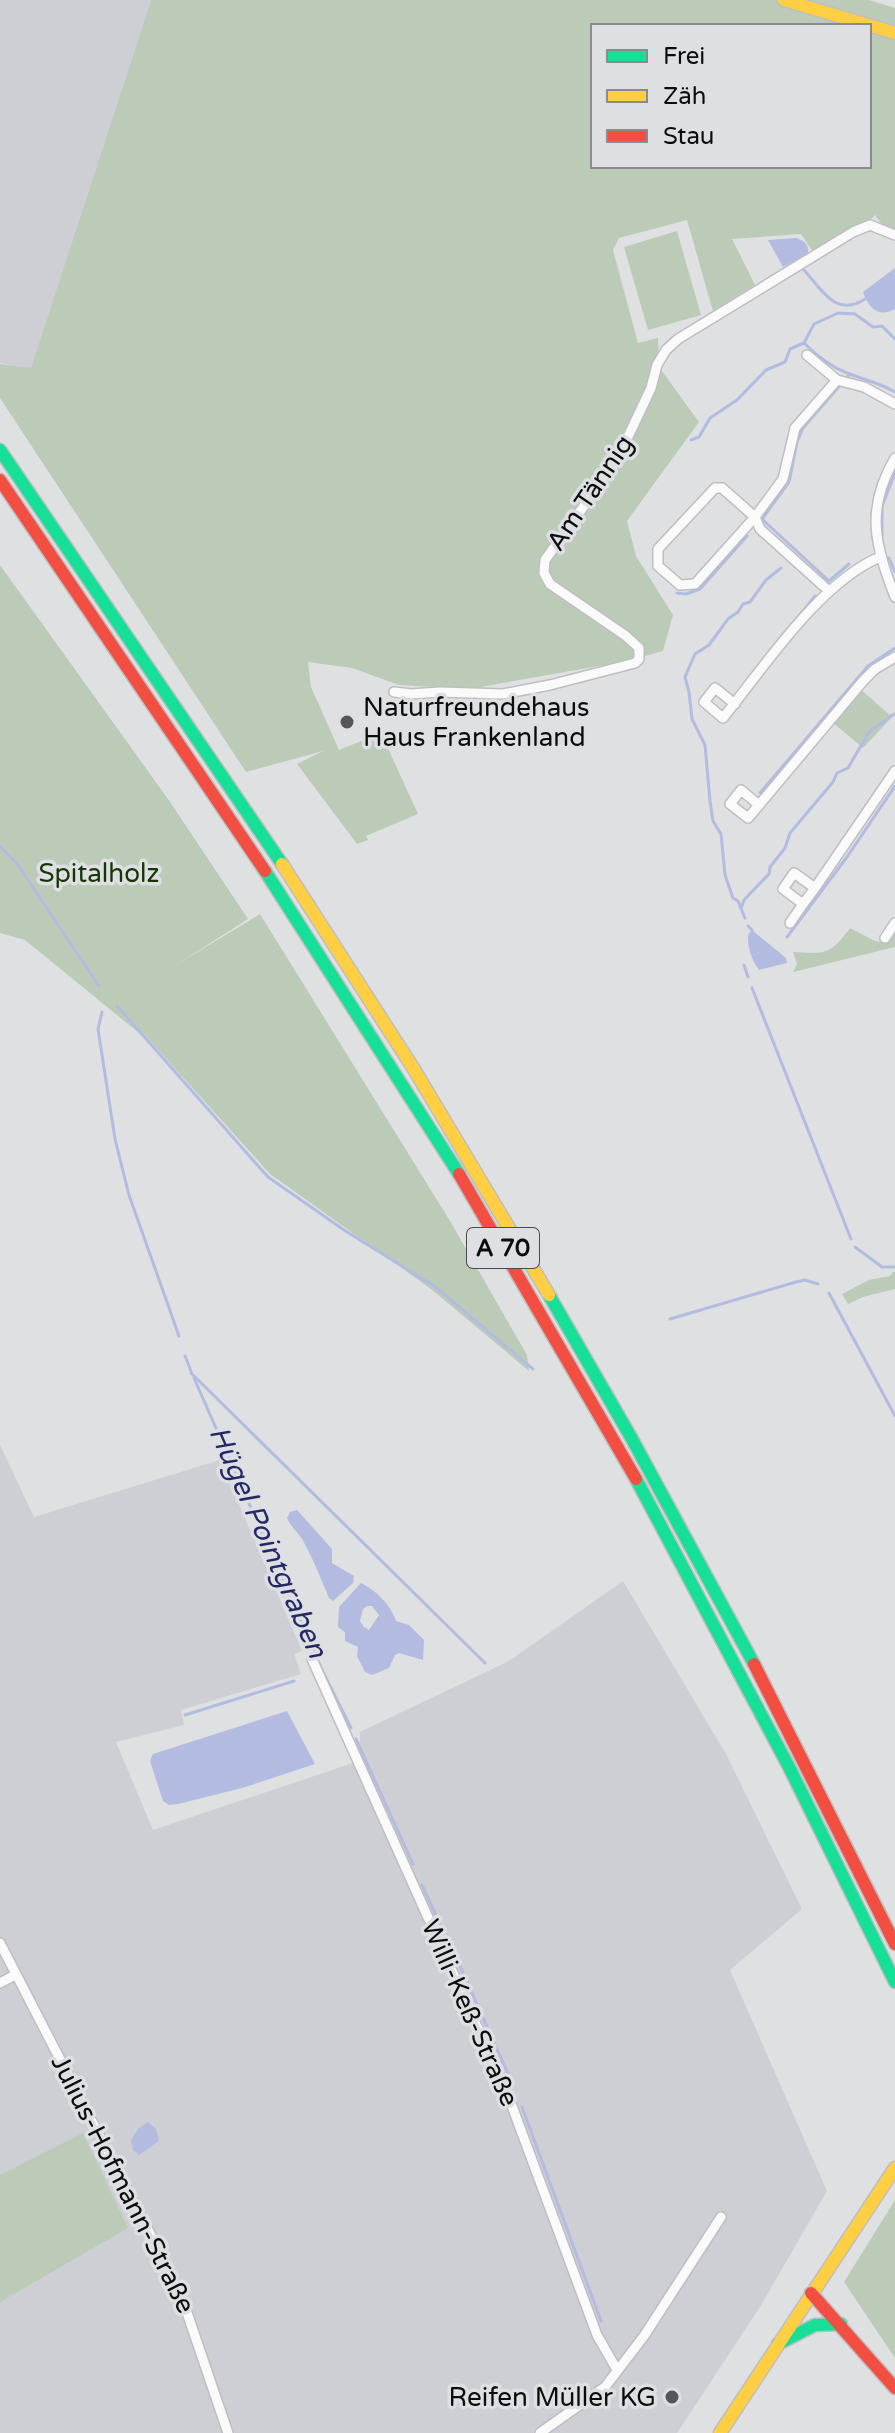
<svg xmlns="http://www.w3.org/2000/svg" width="895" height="2433" viewBox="0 0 895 2433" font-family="'Varela Round',sans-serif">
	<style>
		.built { fill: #cecfd5 }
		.green { fill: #bccbb8; fill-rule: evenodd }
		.water { fill: #b3bce0; fill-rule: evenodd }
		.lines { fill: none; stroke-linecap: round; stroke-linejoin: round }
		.stream { stroke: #b3bce0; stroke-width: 3 }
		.street-casing { stroke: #bebec0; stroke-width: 12 }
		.fast-casing { stroke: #bebec0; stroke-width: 15 }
		.slow-casing { stroke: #bebec0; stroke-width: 15 }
		.jam-casing { stroke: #bebec0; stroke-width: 15 }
		.street { stroke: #fafafb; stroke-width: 9 }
		.fast { stroke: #16e098; stroke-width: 12 }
		.slow { stroke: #ffcf43; stroke-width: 12 }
		.jam { stroke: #f24e42; stroke-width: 12 }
		.poi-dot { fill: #565658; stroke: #dedfe3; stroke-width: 3 }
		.labels { text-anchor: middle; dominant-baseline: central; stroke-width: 7; stroke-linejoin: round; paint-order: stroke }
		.shield { fill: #dedfe3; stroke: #4b4b4d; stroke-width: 2 }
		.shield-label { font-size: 24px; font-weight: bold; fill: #0c0c0d }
		.street-label { font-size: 26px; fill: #0c0c0d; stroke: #dedfe3 }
		.poi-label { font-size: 26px; fill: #0c0c0d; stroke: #dedfe3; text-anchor: start }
		.park-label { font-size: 26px; fill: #163604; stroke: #dedfe3 }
		.water-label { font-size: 28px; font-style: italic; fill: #232965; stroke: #dedfe3 }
	</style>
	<rect width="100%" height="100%" fill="#dfe0e2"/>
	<g class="built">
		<path d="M0,0H151L31,369L0,363Z"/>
		<path d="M0,1445L34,1517L220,1460L302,1651L294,1654L301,1674L181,1710L184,1725L116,1742L153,1830L359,1761L360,1732L509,1661L623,1581L726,1754L802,1909L730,1970L827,2191L760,2307L677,2433H0Z"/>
	</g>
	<g class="green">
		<path d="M151,0H869L895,8V231L882,224L875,215L867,223L813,252L801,234L732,239L755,285L713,311L687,220L619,238L613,250L638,343L658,338L659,367L699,422L627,521L636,556L673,615L663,651L627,661L469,689L399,685L352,668L308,662L311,687L339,750L381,733L418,814L366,836L368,840L357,844L297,764L323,751L246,772L0,398V364L31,368ZM593,26H869V166H593Z"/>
		<path d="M677,231L701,315L648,330L624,247Z"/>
		<path d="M0,565L168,799L248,919L176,965L260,914L450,1221L527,1355L529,1371L431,1289L270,1174L142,1032L139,1033L25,940L0,933Z"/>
		<path d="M859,688L892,717L863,748L832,722Z"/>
		<path d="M850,928L875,941L888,943L895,933V947L793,972L797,964L793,952C825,954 830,955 850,928Z"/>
		<path d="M893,1272H895V1289L863,1297L848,1304L842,1294L869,1280L890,1276Z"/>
		<path d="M83,2133L128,2228L0,2302V2175Z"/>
		<path d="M895,2200V2358L844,2282Z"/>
	</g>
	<g class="water">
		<path d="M796,238C805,241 809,245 808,254L783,267L768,240Z"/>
		<path d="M895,268V309C879,318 869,309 863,292Z"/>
		<path d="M752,930L786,958L787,963L759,970C751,959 748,949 748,935Z"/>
		<path d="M297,1510L332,1549V1563L354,1576L353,1583L333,1601L329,1598C321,1579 313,1558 302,1539C297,1531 291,1527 287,1518L290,1512Z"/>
		<path d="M361,1583C377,1591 390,1604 396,1621L409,1625L424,1640L423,1660L399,1653L395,1655L389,1668L372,1675L365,1672L357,1656L358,1647L345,1641V1632L338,1627L339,1607ZM367,1606H372L379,1615L369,1630L364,1627L360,1621L363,1609Z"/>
		<path d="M287,1711L315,1764L242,1788L178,1804L169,1805L163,1801L150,1761L153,1754Z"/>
		<path d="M148,2122L156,2129L159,2141L139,2155L133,2150L131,2140L138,2129Z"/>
	</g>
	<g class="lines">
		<g class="stream">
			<path d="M804,270C822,290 836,318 865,299"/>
			<path d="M804,343C816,355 831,367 847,373C864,380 878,382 895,392"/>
			<path d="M691,440L699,437L710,418L737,400L766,370L785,362L790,349L804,343L814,324L838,313L855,314L873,327L882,326L895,339"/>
			<path d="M882,537V506L895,473"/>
			<path d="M889,558L895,572"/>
			<path d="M849,564L829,581L762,519L789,482L797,442L803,428L849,375"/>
			<path d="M677,593L686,594L700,589L747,536"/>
			<path d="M801,614L815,596"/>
			<path d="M760,793L868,666L895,648"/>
			<path d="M0,846L18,865L99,986"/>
			<path d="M742,906L744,900L769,874L770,867L785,848L790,833L833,782L837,773L848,768L869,732L894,714"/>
			<path d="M745,918L738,901L733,898L725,875L721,834L713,821L710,801L705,745L692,719L689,692L685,677L695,654L709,645L728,619L738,612L743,604L750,602L766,580L781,568"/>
			<path d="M748,926L752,930"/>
			<path d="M787,937L847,857L895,786"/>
			<path d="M744,965L748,977"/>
			<path d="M752,988L851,1239"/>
			<path d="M117,1006L268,1177L344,1230L434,1286L533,1369"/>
			<path d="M102,1012L98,1029L115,1139L129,1195L179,1336"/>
			<path d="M855,1247L882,1267H895"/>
			<path d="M829,1293L895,1416"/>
			<path d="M670,1319L796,1282L805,1280L818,1284"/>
			<path d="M185,1356L191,1371"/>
			<path d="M191,1373L485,1663"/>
			<path d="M194,1378L323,1672L351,1728"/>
			<path d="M185,1715L294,1681"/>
			<path d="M356,1739L413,1864"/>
			<path d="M422,1885L443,1931"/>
			<path d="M455,1955L513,2085"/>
			<path d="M522,2107L601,2321"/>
		</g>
		<g class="street-casing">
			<g id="street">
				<path d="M807,355L837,380"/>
				<path d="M895,458C865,509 875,545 895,597"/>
				<path d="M715,488H722L755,517L695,584L680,585L658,566V549Z"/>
				<path d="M829,591L760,529L755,517L783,479L795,428L837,380L864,387L895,404"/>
				<path d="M394,692L411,694L440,692L503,694L550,685L635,663L639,659V648L626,636L550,584L544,573L545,560L617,460L651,388L657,365L666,350L678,339L853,232L870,225L895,235"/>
				<path d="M735,704L715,688L704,702L723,718C764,667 820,582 880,557"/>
				<path d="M741,790L759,805L748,818L730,804Z"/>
				<path d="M759,805L863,681L875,669L895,657"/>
				<path d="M794,873L815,888L803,904L783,889Z"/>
				<path d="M815,888L895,771"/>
				<path d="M790,923L803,904"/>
				<path d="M885,938L895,923"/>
				<path d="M312,1659L509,2098L597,2335L617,2370"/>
				<path d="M0,1943L180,2292L228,2433"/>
				<path d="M0,1983L15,1975"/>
				<path d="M540,2433L605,2387L644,2336L721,2217"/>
			</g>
		</g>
		<g class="fast-casing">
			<g id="fast">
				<path d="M0,450L282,864"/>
				<path d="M265,871L459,1174"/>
				<path d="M549,1295L632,1439L754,1664"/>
				<path d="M636,1479L789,1767L895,1982"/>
				<path d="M778,2344L815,2325L841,2324"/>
			</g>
		</g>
		<g class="slow-casing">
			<g id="slow">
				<path d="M784,0L895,33"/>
				<path d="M282,864L415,1071L549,1295"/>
				<path d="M720,2433L895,2168"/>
			</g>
		</g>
		<g class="jam-casing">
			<g id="jam">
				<path d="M0,480L265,871"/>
				<path d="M459,1174L636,1479"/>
				<path d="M754,1664L895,1944"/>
				<path d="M811,2293L895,2388"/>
			</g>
		</g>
		<use href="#street" class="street"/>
		<use href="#fast" class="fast"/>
		<use href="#slow" class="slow"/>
		<use href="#jam" class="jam"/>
	</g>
	<g class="poi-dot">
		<circle cx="347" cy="722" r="8"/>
		<circle cx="672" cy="2397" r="8"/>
	</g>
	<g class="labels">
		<rect class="shield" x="467" y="1228" width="72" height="40" rx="6"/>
		<g class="shield-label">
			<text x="503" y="1248">A 70</text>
		</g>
		<g class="street-label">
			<text transform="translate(590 493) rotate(-56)">Am Tännig</text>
			<text transform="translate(470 2013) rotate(66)">Willi-Keß-Straße</text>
			<text transform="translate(123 2184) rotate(63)">Julius-Hofmann-Straße</text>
		</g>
		<g class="poi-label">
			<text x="363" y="707">Naturfreundehaus<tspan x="363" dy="30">Haus Frankenland</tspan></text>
			<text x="656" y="2397" text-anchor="end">Reifen Müller KG</text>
		</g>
		<g class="park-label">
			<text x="99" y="873">Spitalholz</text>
		</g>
		<g class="water-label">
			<text transform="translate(268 1542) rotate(66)">Hügel Pointgraben</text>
		</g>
	</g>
	<rect x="591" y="24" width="280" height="144" fill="#dedfe3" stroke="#8a8b8d" stroke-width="2"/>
	<rect x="607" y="50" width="40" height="12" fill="#16e098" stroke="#8a8b8d" stroke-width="2"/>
	<text x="663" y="64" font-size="24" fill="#0c0c0d">Frei</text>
	<rect x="607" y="90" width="40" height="12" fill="#ffcf43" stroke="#8a8b8d" stroke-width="2"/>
	<text x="663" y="104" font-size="24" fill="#0c0c0d">Zäh</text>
	<rect x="607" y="130" width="40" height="12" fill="#f24e42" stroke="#8a8b8d" stroke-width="2"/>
	<text x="663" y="144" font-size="24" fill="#0c0c0d">Stau</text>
</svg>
